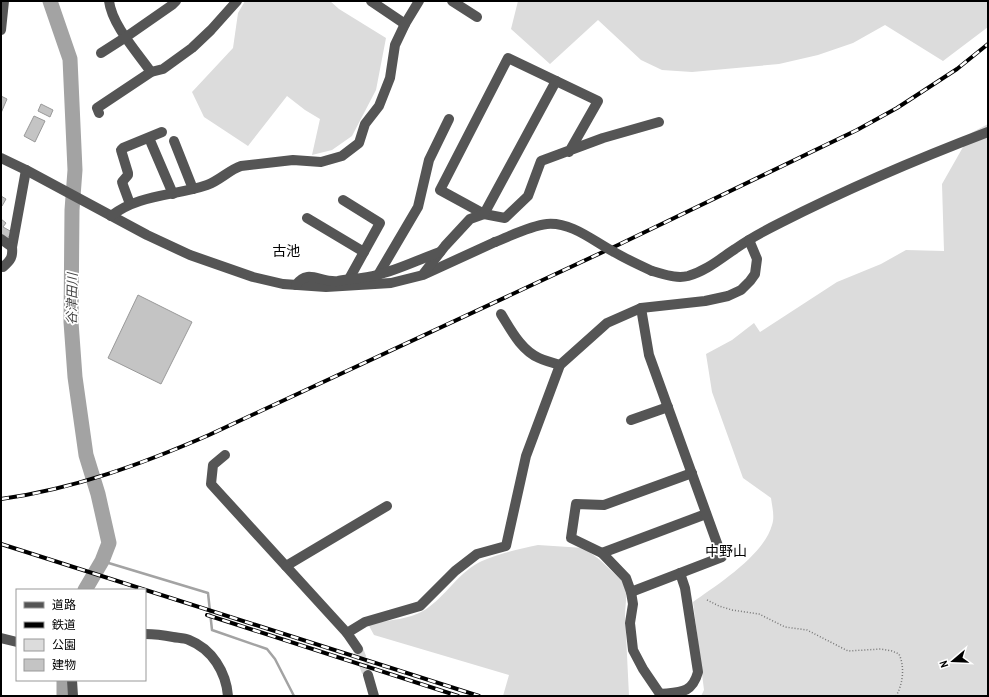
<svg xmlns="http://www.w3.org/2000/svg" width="989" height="697" viewBox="0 0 989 697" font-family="'Archivo Narrow','Noto Sans JP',sans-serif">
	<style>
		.green { fill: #dcdcdc }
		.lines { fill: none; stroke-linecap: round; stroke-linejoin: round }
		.stream { stroke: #a3a3a3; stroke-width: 2.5 }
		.river { stroke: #a3a3a3; stroke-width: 15 }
		.building { fill: #c4c4c4; stroke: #999 }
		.minor-tunnel { stroke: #d9d9d9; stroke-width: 10; stroke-dasharray: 10 5; stroke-linecap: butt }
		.path { stroke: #777; stroke-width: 1.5; stroke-dasharray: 1 2; stroke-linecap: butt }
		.minor { stroke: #555; stroke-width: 10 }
		.rail-casing { stroke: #000; stroke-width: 4 }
		.rail { stroke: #fff; stroke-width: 2.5; stroke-dasharray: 8; stroke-linecap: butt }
		.minor-bridge { stroke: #555; stroke-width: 10 }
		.labels { text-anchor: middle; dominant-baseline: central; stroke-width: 3.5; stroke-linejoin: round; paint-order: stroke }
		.water-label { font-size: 13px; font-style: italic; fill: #444; stroke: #fff }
		.quarter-label { font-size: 14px; fill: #000; stroke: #fff }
	</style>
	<rect width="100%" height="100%" fill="#fff"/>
	<g class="green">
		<path d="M245,1H330L339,9L386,38L376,90L352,136L332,150L312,155L320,119L305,110L287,96L248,146L204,117L192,92L233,48L238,13Z"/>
		<path d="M518,1H988V27L943,61L885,25L853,43L818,55L779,64L692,72L662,70L641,60L598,20L550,64L511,29Z"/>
		<path d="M988,124V696H701L704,690L693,602C717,585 764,555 772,525C775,517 772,506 771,498L743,478L712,392L706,354L732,340L754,323L760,332L837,282L881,264L906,250L944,251L942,184L971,133Z"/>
		<path d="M538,545L584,548L600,560L627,586L625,614L629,696H503L509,675L374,635L368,624C387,620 413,620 429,607C448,593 460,571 482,561C500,553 520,549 538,545Z"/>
	</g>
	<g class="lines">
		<path class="stream" d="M102,561L208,593L212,630L267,649L275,659L294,696"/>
		<g class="river">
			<path d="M50,1L70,59L75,170L72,210L71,322L75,377L86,455L98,494L109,543L102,561L85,590"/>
			<path d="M64,696V680"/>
		</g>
	</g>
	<g class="building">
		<path d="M1,96L7,99L1,113Z"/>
		<path d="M41,104L53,110L50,117L38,111Z"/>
		<path d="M34,116L45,121L35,142L24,136Z"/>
		<path d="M1,196L6,199L2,206H1Z"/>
		<path d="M1,219L6,223L3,227L12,232L7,239L1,235Z"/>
		<path d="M138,295L192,322L161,384L108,358Z"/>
	</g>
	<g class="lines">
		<path class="minor-tunnel" d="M358,649L368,675"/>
		<path class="path" d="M707,600L719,606L732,610L759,614L785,627L807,630L848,651L881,649L892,651L899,654C905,667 903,684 896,696"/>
		<g class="minor">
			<path d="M109,1C112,25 137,52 151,72"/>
			<path d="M371,1L405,24"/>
			<path d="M452,1L477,17"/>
			<path d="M1,30L4,1"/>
			<path d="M101,53L126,37L172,5L176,1"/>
			<path d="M99,113L97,108L151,72L163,69L192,48L211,30L237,1"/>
			<path d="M149,138L173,194"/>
			<path d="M174,141L193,189"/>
			<path d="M569,152L598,101L508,58L440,190L484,214L505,218L528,196L541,161L603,138L659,122"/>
			<path d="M1,158L26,170L147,235L190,255L253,277L283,284L326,287L391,283L423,275L495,242"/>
			<path d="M343,200L380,223L349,279"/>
			<path d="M130,204L123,185L122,182L128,175V173L121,150L123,148L162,132"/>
			<path d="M111,216C138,194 175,196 207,185C219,181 229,170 241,166L293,160L321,162L342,156L359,143L365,124L379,106L390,78L395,45L405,24L419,1"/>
			<path d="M307,218L364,252"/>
			<path d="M1,239L12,247L26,170"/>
			<path d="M3,267C11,260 13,257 12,247"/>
			<path d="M652,271C664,274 676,279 688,276C706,271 720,259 735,249C749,239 764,231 780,223C847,189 917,159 988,132"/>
			<path d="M424,273L445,246L470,219L484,214L556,81"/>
			<path d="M378,275L418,207L429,160L449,119"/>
			<path d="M296,285C308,268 320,283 338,281C350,279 365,278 377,275C398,270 420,259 440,252"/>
			<path d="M501,314C511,330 521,350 539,358C546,361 553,363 560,365"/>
			<path d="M631,420L668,407"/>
			<path d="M225,455L213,465L211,484L347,633L365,622L420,606L455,571L477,554L506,546L526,456L560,365L607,323L641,308L705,301L728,296L741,290L750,281L755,274L757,259L749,240"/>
			<path d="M602,553L706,514"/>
			<path d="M286,566L387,506"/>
			<path d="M680,573L685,588L698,672C692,694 680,692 660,694L643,669L633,650L630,623L633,604L631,592L626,578L602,553L571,538L576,504L604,505L692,473"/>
			<path d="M631,592L722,557L649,355L641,308"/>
			<path d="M347,633L358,649"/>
			<path d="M145,634C155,634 163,635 173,637C178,638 184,638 189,640C212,649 226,672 228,696"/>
			<path d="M1,638L17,642"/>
			<path d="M368,675L374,696"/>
			<path d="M72,680L73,696"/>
		</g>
		<g class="rail-casing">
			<g id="rail">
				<path d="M1,499C74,489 142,464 209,435L618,245L857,130L897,108L957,69L988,44"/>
				<path d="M1,544L479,696"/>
				<path d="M207,615L458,696"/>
			</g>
		</g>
		<use href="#rail" class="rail"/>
		<path class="minor-bridge" d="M495,242C511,236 529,226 547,224C572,222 593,241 614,252C626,259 639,265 652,271"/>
	</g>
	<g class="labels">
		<g class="water-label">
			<text transform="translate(72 299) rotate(-89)">谷津田川</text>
		</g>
		<g class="quarter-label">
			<text x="286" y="251">古池</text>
			<text x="726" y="551">中野山</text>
		</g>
	</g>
	<rect width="989" height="697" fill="none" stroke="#000000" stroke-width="4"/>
	<rect x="16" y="589" width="130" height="92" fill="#ffffff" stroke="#999999"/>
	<rect x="24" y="602" width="20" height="6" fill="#555555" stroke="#999999"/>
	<text x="52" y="609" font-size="12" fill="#000000">道路</text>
	<rect x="24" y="622" width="20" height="6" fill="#000000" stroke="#999999"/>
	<text x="52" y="629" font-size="12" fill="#000000">鉄道</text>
	<rect x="24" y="639" width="20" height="12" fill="#dcdcdc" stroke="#999999"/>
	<text x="52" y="649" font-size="12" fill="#000000">公園</text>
	<rect x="24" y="659" width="20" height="12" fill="#c4c4c4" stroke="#999999"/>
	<text x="52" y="669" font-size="12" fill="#000000">建物</text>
	<g transform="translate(953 661) rotate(251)" stroke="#ffffff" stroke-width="3" paint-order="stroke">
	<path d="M0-3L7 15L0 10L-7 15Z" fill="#000000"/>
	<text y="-6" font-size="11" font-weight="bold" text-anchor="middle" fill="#000000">N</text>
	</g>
</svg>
